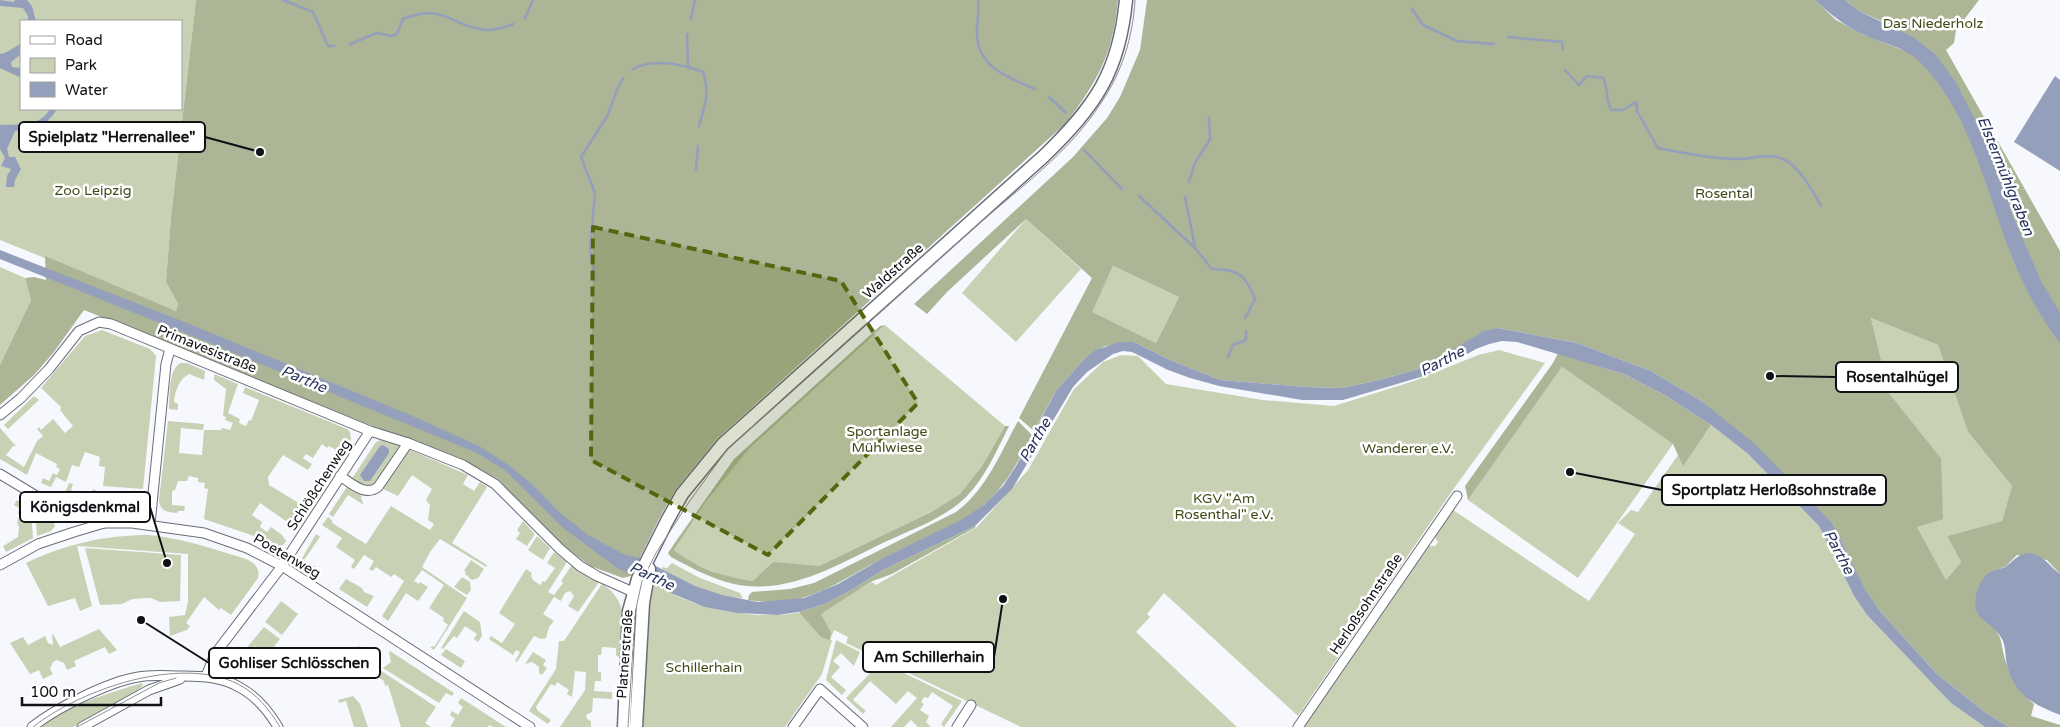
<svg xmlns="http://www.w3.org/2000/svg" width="2060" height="727" viewBox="0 0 2060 727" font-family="'Varela Round',sans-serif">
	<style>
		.green { fill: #c9d1b5; fill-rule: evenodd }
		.forest { fill: #acb596; fill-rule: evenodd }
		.water { fill: #949fbc }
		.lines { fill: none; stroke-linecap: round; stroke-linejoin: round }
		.stream { stroke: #949fbc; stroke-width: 2.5 }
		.minor-casing { stroke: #696d78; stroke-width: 11 }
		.secondary-casing { stroke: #696d78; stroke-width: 15 }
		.minor { stroke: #fff; stroke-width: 9 }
		.secondary { stroke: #fff; stroke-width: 12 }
		.tram { stroke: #8d8e93; stroke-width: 1 }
		.marked { fill: #56660f; fill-opacity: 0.2; stroke: #56660f; stroke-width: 4; stroke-dasharray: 10 6; stroke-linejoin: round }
		.labels { text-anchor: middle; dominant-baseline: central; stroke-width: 5; stroke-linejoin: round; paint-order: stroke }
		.park-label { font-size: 14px; fill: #3f4a17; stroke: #fff }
		.street-label { font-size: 14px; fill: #101115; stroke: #fff }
		.water-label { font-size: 15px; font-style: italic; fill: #26335c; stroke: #fff }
		.leader { fill: none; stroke: #101115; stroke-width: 2 }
		.callout-dot { fill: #101115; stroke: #fff; stroke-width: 2 }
		.callout { fill: #fff; stroke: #101115; stroke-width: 2 }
		.callout-label { font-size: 15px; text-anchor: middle; font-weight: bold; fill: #101115 }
	</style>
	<rect width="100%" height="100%" fill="#f6f8fd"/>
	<g class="green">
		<path d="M0,0H196L171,217L166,282L178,304L176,311L0,240ZM21,21H181V109H21Z"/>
		<path d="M1026,219L1081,269L1016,342L962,293Z"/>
		<path d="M1113,266L1179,297L1156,343L1091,312Z"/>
		<path d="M0,267L25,278L31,300L0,365Z"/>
		<path d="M1871,318L1938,345L1968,432L2012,486L2002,521L1947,536L1961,562L1946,580L1917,527L1941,458L1889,393Z"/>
		<path d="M885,325L1005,426L982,466L960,494L931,512L819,566L753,581L724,576L692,563L674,550L703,504L749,449Z"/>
		<path d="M102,330L150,349L156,356L143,489L103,486L105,467L99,466L100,457L85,452L79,467L72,465L66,482L56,477L51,487L41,483L43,478L49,481L53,473L57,475L60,469L56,467L57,464L36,453L27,475L0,459V428L16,446H13L6,455L24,467L37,441L43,436L37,429L39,427L41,430L53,419L65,433L73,426L60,410L61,407L41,388L85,336Z"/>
		<path d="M1499,350L1545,363L1452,491L1298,716L1164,593L1147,614L1150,617L1136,632L1237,727H1021L846,643L848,637L834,630L830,640H832L822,674L785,727H641L646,618L651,586L655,585C701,613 779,626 831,604C844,598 858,588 871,581L876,585L977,527L1028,470L1074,389L1103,362L1121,355L1138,356L1166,384L1263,400L1334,406L1414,381L1478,355Z"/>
		<path d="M180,363H187L205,371L204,380L189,374C179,379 175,391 174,402L178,404V410L169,409C170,395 168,371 180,363Z"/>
		<path d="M1562,367L1673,444L1578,578L1468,500Z"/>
		<path d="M214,374L238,384L228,413L240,419L239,423L246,426L249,420L251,421L259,400L243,393L245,387L347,429L350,432L351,440L334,466L328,462L336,450L329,446L327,448L322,444L313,458L306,454L303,458L312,464L308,470L283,455L268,477L269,485L307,508L293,526L260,503L252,515L262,522L260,527L267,532L271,527L282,535L286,541L283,545L275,547L254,536L204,519L208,489L204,488L205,483L198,482V478L189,476L187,481H178L175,490L172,491V505L185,506L184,511H178L177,513C166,512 160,511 159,500L168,421L204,424L203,430L181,428L179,453L202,455L204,430H221L222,428L230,430L233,423L225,420L226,417L223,416L226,389L214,380Z"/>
		<path d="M34,396L39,400L8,429L4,425Z"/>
		<path d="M1711,425L1747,453L1819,526L1854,596L1867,615L1951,703L1985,727H1304L1429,546H1435L1438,542L1435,537L1453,510L1589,601L1635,534L1618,523L1631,510L1638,512L1678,455L1683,465Z"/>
		<path d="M383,439L401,446L374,485L366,488L351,480L376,442Z"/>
		<path d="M408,449L468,475L463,484L474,491L480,482L487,487L452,543L487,565L486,567L440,539L430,552L422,567L467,598L434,650L430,647L435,646L448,625L443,621L444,618L429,608L444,585L422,570L414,581L419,584L420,582L428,587L418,601L406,593L388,621L382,616L404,581L394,574L391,577L376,567L373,571L369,569L374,561L364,555L354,569L351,567L355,560L336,547L342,538L322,525L328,517L332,520V523L366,544L391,506L430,530L434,524L428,520L430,505L426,500L432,489L412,475L398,496L381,488Z"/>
		<path d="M69,483L73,484L71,490L90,497L93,489L97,491L94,499L87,501L65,493Z"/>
		<path d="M347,487L362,496L361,498L364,505L348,495L333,517L329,514Z"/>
		<path d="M106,491L143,495L142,504L135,509L101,505L99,501L103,493Z"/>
		<path d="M17,500L35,511L32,524L33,538L6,552L3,546L18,537L19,527L17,523L20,514H18L19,508L14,505Z"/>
		<path d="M40,512L52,518L55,526L51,531L37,536L36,523Z"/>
		<path d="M523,521L535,534L527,546L516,539L520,533L517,530Z"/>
		<path d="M316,534L320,537L304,560L316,567L313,571L302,564L301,560Z"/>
		<path d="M149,535C178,538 205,546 233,555C240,557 249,559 254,564C259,568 259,573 258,578L231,615L221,608L219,610L204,597L186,623L190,626L187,630L170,636L169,617L185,615L188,602V554L77,546L92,606L80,611L75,598L48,606L26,563C66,544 105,535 149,535Z"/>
		<path d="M537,536L550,548L543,560L528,550Z"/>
		<path d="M85,548L181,555L180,601L160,602L151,598L132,599L122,604L100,605Z"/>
		<path d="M554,552L567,562L548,592L554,595L563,583L561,581L572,565L599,582L578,612L568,606L574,596L570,591L565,593L561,601L554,597L543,614L554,621L549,627L546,638L541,639L534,636L517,662L515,661L520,652L516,650L513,655L489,639L491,636L502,643L515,624L499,613L526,569L532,573L531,576L533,580L540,585L543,581L545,582L555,568L547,563Z"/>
		<path d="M471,560L484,569L478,578L472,580L465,574L466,572L464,571Z"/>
		<path d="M672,563L700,578L740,593L743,598C715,599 686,582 662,569V567L667,568Z"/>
		<path d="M462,577L470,582L471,590L467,595L454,587Z"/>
		<path d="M346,579L362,588L364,592L374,596L367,607L339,589Z"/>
		<path d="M602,584C631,602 622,628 621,657L616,656V648L602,647L601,655H598V672H601V681H595L594,691L612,692V699L593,698L592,712L586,715L587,719L591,721V727H560L585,690L586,672L575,671L572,697L567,694L569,690L557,682L555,686L551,684L536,707L538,711L551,720L548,724L529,711L556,669L559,641H564Z"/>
		<path d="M281,601L298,614L282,635L265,622Z"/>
		<path d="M464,611L480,622L482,636L478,642L474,639L477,634L465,626L457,638L454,636L443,649L441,648Z"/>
		<path d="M264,627L280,639L261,663L257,660L261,650L255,646L247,652L245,650Z"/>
		<path d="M99,629L117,650L109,654L105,647L74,661L76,666L67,670L64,663L57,660L53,662L50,669L53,674L43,679L39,670L30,674L10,643L23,637L28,645L45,636L48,643L53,645L52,635L53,634L60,647Z"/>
		<path d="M836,640L860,652L854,666L841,653L833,661L840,667L831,677L846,690L842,695L826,680Z"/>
		<path d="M359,646L361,648L362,658L324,670Z"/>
		<path d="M446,649L465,661L461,668L441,655Z"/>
		<path d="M390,651L448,689L454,693L452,696L446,693L439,703L386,670L383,668L391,662L389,653Z"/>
		<path d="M533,652L546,660L543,665L547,668L542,675L539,673V667L532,662L525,664Z"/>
		<path d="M881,662L962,701L944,727L941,724L953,706L932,692L928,698L924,697L921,702L924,704L920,710L929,716L926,722L931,727H918L911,720L904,727H891L917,698L908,691L896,704L870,681L853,700L866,711L863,714L846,698Z"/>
		<path d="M380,670L436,707L425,723L431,727H401L388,685L385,686L384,681L376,676Z"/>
		<path d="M142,683L143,686L123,701L73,727H40C71,704 106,694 142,683Z"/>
		<path d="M353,696L360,704L368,727H354L346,701L339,703L338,700Z"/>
		<path d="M461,698L506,727H493L489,725L488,727H450L455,719L450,715L452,711L458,715L463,707L458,703Z"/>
	</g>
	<g class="forest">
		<path d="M196,0H1118C1113,54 1098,81 1065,124L717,439L676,489L660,517L631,576L623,578L590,566L551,536L498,479L462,459L362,422L84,310L54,352L34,375L0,405V365L31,300L25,278L34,277L46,280L45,256L176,311L178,304L166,282L171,217Z"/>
		<path d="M1147,0H1815L1836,20L1864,35L1910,53L1888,24L1859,11L1845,0H1979L1956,30L1954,43L1946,50L2060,251V574L2047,560L2017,555L2006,566L1990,573L1982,618C2007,636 1998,641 2007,665C2012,681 2021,694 2034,704L2031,716L2060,725V727H2009L1986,713L1937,674L1879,610L1866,592L1833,524L1700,400L1651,371L1577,343L1498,328L1422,368L1383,379L1342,388L1307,387L1220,380L1170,360L1134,342L1105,346L1085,358L1056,391L1034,431L1019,418L1092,278L1026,219L947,292L927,314L914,304L1073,157L1107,118L1120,97L1140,50ZM1113,266L1179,297L1156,343L1092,312ZM1871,318L1938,345L1968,432L2012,486L2002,521L1947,536L1961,562L1946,580L1917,527L1943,519L1941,458L1889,393Z"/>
		<path d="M885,325L749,449L704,504L674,550C700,570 722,576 753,581L773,562L819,566L931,512L960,494L982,466L1005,426H1009C997,450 985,478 966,497C945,518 913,529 887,541C837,565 783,599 726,582C706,576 688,566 671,557L668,553L674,544L734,459L880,326Z"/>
		<path d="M1558,353L1624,374L1663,394L1711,425L1683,466L1673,444L1562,367L1468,500L1465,486L1553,363Z"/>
		<path d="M1018,421L1032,435C1019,460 1007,484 985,504C957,529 917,540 884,558C857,571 834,588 805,597C788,603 766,603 748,600L749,595L752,592L790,589L814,583L956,512C986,490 1000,454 1018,421Z"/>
		<path d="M975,526L976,527L892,574L870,582L821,614L831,633L830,640L821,637L799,612L825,604L851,590L883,570Z"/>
	</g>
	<g class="water">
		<path d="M0,0L14,2L15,0H27L32,6L36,21H28V16L23,8L0,6Z"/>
		<path d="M1815,0H1845L1859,11L1913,37L1935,54L1955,81L1984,136L1997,166L2013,217L2041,281L2060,313V343C2048,327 2037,310 2028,292C1989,218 1981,125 1921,63C1906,47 1883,44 1864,35C1845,26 1831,15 1815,0Z"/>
		<path d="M21,44V54L11,62L12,67L21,68V76L19,77L0,68V54C8,53 13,47 21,44Z"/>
		<path d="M2055,76L2060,80V171L2014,142Z"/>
		<path d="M50,109H57C47,126 34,129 15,131L7,149L9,157H15L21,169L15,180L14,187H6L7,176L11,169L1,166L5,158L0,149V125C18,124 40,127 50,109Z"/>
		<path d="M0,250L187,323L408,414L481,447L510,466L535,487L559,512L588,535L623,554L640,558L695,586L722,595L758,602L804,598L838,584L883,558L961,520L984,505L1003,486L1016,466L1056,391L1085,358L1096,350L1119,342H1134L1170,360L1220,380L1307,387L1342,388L1383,379L1422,368L1484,331L1498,328L1577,343L1651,371L1700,400L1755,444L1833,524L1866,591L1879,610L1937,674L1986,713L2009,727H1985L1951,703L1867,615L1854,596L1819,526L1747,453L1711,425L1663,394L1624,374L1517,342L1502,341L1489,344L1476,349L1453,362L1424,376L1343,400H1302L1219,386L1190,378L1168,370L1132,352L1123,351L1113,354L1087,372L1073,387L1012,489L975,526L883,570L851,590L825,604L799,612L777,615L737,613L705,607L668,592L655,585L617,568L562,527L506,471L477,453L217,346L0,259Z"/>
		<path d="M383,445L389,449V453L370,481H364L360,475L380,446Z"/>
		<path d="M2027,553C2044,554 2048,565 2060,574V715C2033,704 2015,696 2007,665C2005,657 2006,646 2002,639C1996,627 1983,622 1978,614C1971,602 1979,579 1990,572C1995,570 2000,569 2005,567C2014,561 2015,556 2027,553Z"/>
	</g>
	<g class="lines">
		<g class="stream">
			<path d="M283,0L313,12L328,46H334"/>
			<path d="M978,0C980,12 976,23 977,35C978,68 1010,78 1035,89"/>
			<path d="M1412,9L1423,25L1457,41L1494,44"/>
			<path d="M525,18L533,0"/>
			<path d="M691,19L695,0"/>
			<path d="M687,34L688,67"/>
			<path d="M1508,37L1562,42L1563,49"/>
			<path d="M350,44L377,33L391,36L397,34L403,19C444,2 452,27 486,30C495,31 505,27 513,24"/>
			<path d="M633,69C654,58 681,64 703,72C710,93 705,105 699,126"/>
			<path d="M1565,70L1579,85L1587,76L1603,78C1609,89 1605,99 1611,110H1623L1636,102L1637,111L1658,148C1685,153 1711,159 1738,159C1753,159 1769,152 1783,159C1798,165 1814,192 1821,206"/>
			<path d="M1049,97L1066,113"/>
			<path d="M1084,150L1122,189"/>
			<path d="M696,170L698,146"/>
			<path d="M1189,182L1195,163L1210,139L1209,118"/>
			<path d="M1139,196L1195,248L1212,269C1238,269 1246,275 1255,299L1245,318"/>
			<path d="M1185,197L1195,247"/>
			<path d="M595,280L590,250L595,193L581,157L608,115L616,92L623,78"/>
			<path d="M1228,357L1233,345L1246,340V331"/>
		</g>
		<g class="minor-casing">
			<g id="minor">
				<path d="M0,415L21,398L49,369L79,331L99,322L111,324L370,431L408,443L463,465L495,484L560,549L580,566L597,576L633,592"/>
				<path d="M0,474L43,500L104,523"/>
				<path d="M340,476C351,483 365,497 378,487L408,443"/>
				<path d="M150,524L166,364L170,349"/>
				<path d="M0,565L38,544L74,532L104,523H132L204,533L247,548L282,566L530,727"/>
				<path d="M206,676L215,654L282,566L370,431"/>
				<path d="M32,727C56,708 108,682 138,677C153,674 168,676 183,676C203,676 222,677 239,687C256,696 268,710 278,727"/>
				<path d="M82,727L149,690L180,679"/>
				<path d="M793,727L820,689L863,727"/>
				<path d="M957,727L971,705"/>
				<path d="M1298,727L1457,496"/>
			</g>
		</g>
		<g class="secondary-casing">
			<g id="secondary">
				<path d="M624,727L629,611L638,579L667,521L682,494L723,444L1044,156C1095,106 1119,73 1126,0"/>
				<path d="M636,727L643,603L649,569"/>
			</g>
		</g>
		<use href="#minor" class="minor"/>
		<use href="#secondary" class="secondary"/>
		<g class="tram">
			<path d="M33,727C81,689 180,655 238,684C257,694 269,709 280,727"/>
			<path d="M77,727L159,683L176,678"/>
			<path d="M628,727L635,613L642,581L656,553L689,502L726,451C807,375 891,302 974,228C1018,189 1069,153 1101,103C1122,72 1133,37 1135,0"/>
		</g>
	</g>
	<path class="marked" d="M593,227L841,281L918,403L768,555L591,460Z"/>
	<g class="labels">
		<g class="park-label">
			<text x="1933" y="23">Das Niederholz</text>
			<text x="93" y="190">Zoo Leipzig</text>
			<text x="1724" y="193">Rosental</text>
			<text x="887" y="431">Sportanlage<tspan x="887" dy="16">Mühlwiese</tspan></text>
			<text x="1408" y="448">Wanderer e.V.</text>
			<text x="1224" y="498">KGV "Am<tspan x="1224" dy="16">Rosenthal" e.V.</tspan></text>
			<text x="704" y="667">Schillerhain</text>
		</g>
		<g class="street-label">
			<text transform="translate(893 271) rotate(-42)">Waldstraße</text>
			<text transform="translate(207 349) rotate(22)">Primavesistraße</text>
			<text transform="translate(319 485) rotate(-57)">Schlößchenweg</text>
			<text transform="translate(287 556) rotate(30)">Poetenweg</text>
			<text transform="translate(1366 604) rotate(-56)">Herloßsohnstraße</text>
			<text transform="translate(625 654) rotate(-86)">Platnerstraße</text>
		</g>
		<g class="water-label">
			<text transform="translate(2006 176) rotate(68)">Elstermühlgraben</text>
			<text transform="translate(1442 361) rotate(-27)">Parthe</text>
			<text transform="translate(304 379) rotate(23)">Parthe</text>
			<text transform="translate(1035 440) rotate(-60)">Parthe</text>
			<text transform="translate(1839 552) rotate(62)">Parthe</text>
			<text transform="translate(652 576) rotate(25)">Parthe</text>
		</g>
	</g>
	<path class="leader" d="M260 152L205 137M1770 376L1836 377M1570 472L1662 490M167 563L150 507M1003 599L994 657M141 620L209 663"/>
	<g class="callout-dot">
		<circle cx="260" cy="152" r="5"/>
		<circle cx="1770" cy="376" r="5"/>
		<circle cx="1570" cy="472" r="5"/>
		<circle cx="167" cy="563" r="5"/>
		<circle cx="1003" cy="599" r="5"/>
		<circle cx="141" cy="620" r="5"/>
	</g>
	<g class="callout">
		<rect x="19" y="122" width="186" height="30" rx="5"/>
		<rect x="1836" y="362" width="122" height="30" rx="5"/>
		<rect x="1662" y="475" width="224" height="30" rx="5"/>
		<rect x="20" y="492" width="130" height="30" rx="5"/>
		<rect x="863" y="642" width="131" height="30" rx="5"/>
		<rect x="209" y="648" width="171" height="30" rx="5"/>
	</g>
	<g class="callout-label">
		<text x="112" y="142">Spielplatz "Herrenallee"</text>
		<text x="1897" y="382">Rosentalhügel</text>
		<text x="1774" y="495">Sportplatz Herloßsohnstraße</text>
		<text x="85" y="512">Königsdenkmal</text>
		<text x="929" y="662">Am Schillerhain</text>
		<text x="294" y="668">Gohliser Schlösschen</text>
	</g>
	<rect x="20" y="20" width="162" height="90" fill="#ffffff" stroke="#9fa0a1"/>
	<rect x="30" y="36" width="25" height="8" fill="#ffffff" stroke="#9fa0a1"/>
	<text x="65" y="45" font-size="15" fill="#101115">Road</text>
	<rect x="30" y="58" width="25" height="15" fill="#c9d1b5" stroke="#9fa0a1"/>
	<text x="65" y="70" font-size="15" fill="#101115">Park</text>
	<rect x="30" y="82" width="25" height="15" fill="#949fbc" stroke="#9fa0a1"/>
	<text x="65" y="95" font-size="15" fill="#101115">Water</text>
	<path d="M22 697v8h139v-8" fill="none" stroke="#101115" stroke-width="2.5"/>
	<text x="30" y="697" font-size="15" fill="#101115" stroke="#ffffff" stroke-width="4" paint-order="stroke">100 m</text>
</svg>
